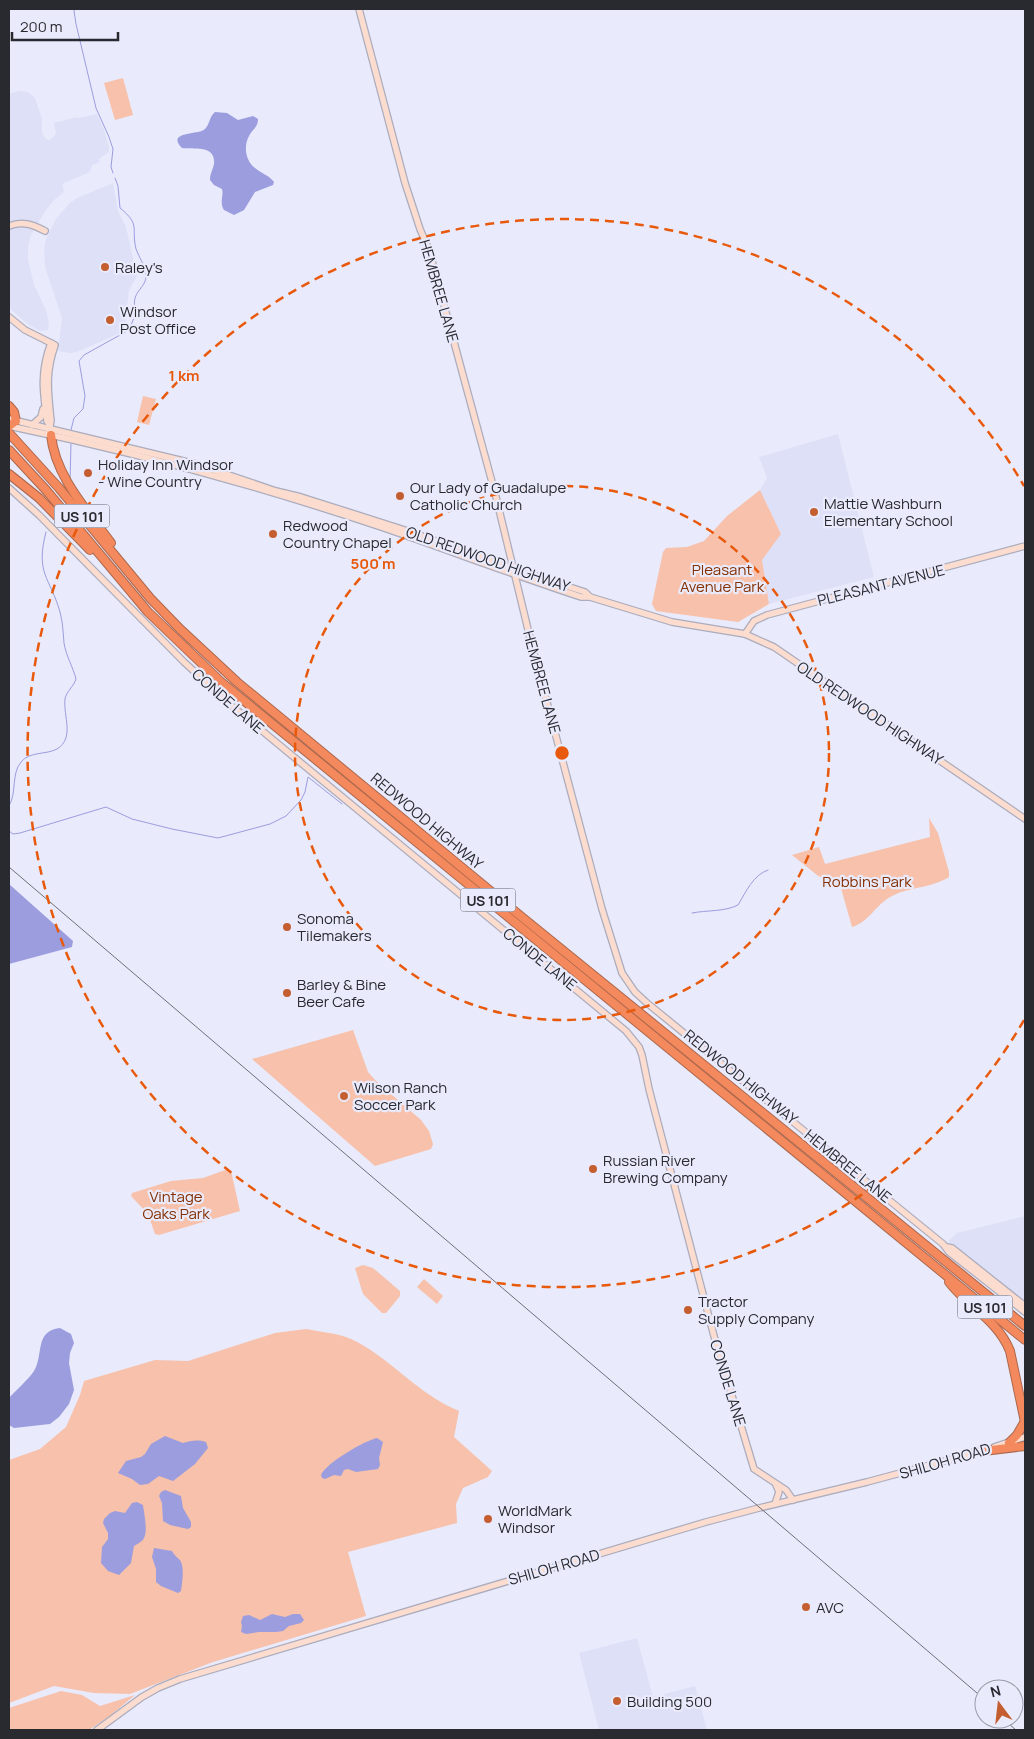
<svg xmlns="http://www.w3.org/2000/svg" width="1034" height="1739" viewBox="0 0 1034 1739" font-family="Manrope,sans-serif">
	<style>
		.built { fill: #dee0f8 }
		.green { fill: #f7c1ab }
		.water { fill: #9b9ddf }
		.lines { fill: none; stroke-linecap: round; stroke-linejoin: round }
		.stream { stroke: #9b9ddf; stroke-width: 1 }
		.secondary-casing { stroke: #abacbd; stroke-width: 8 }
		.highway-casing { stroke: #ac684d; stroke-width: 10 }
		.secondary { stroke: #fbdcce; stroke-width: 5.5 }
		.highway { stroke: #f3895d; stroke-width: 8 }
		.rail { stroke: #6e6f79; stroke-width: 1 }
		.ring { fill: none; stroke: #e8590c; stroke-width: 2.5; stroke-dasharray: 9 6 }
		.poi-dot { fill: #c45e30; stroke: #e9eafb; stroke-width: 2 }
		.labels { text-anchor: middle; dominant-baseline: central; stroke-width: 4.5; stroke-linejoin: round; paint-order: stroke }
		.shield { fill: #e9eafb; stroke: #63646d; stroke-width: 1 }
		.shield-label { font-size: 14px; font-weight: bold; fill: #292a30 }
		.poi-label { font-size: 15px; fill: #292a30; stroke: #e9eafb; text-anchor: start }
		.street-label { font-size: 15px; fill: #292a30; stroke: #e9eafb }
		.park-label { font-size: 15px; fill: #842f00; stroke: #e9eafb }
		.centre { fill: #e8590c; stroke: #e9eafb; stroke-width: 2.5 }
		.ring-label { font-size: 15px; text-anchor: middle; font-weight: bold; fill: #e8590c; stroke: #e9eafb; stroke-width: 4.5; stroke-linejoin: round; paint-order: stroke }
	</style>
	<rect width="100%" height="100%" fill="#e9eafb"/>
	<g class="built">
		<path d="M19,91L28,92L35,98L42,119V132L44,137L48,140H50L56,134L54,123L77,117L78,118L97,114L103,127L109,147V152L99,159L100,162L92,165L90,172L62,184L64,192L54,200L45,211L31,235L28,247V260L31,272L34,285L46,310L49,323L48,330L40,331L29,325L9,308V94Z"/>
		<path d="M113,183L118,211L126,227L137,276L129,290L125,325L124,329L118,334L77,352L70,353L58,351L62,318L45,267L44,249L46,239L56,219L70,203L77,198Z"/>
		<path d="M838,434L874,577L769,604L762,560L781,534L760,490L767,478L759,457Z"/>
		<path d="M1025,1216V1302L949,1244V1240L957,1233Z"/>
		<path d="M637,1638L653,1697L695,1686L707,1730H599L579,1653Z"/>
	</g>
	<g class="green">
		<path d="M123,78L133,115L115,120L104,83Z"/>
		<path d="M143,396L156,399L149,425L137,422Z"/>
		<path d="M760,490L781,534L762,560L769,604L738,622L656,611L652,604L663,552L666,548L687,547L704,541L727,516Z"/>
		<path d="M929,818L938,833L949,872V877C932,888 909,887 892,896C876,904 869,922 852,927L841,888L817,875L792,855L819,847L825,864L930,837Z"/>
		<path d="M353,1030L368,1072L376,1081L421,1120L429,1131L433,1144L431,1149L375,1166L252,1059Z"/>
		<path d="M228,1169L231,1171L240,1211L159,1235L155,1234L148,1214L131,1196L132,1193L171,1181L203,1178Z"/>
		<path d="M363,1265L373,1268L400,1291V1296L386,1313H382L363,1294L355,1268Z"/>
		<path d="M424,1279L443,1296L437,1304L417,1287Z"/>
		<path d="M306,1329C321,1332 337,1333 351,1339C390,1357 417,1394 459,1411L454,1437L492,1471L488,1477L463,1488L456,1504L457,1523L348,1552L366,1616L213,1662L130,1694L94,1693L54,1686L9,1703V1460L40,1449L66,1427L80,1395L84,1381L155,1360L188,1361L275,1333Z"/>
		<path d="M61,1691L82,1695L100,1706L135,1695L110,1716L89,1730H9V1708Z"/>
	</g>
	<g class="water">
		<path d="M215,112L227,113L238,120L253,116L258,119C258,128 252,129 249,136C243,147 246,161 255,168C262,174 269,175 274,182L273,185L255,192L244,210L234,215L224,210C219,202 224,196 222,189L214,185L210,180C210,174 213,169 214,164C216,144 193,150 182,148C165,131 200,135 205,129C210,124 209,117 215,112Z"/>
		<path d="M9,884L73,941L72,947L9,964Z"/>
		<path d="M60,1328L71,1334L74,1343L70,1353L69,1363L74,1390L69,1404L59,1417L50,1424L14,1428L9,1425V1398C17,1389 27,1381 34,1371C44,1355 34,1331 60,1328Z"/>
		<path d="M165,1436L183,1443C191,1441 197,1439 206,1442L208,1448L195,1464L173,1481L159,1476L148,1484L140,1485L132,1479L118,1473L126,1461L141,1457L145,1454L151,1444Z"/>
		<path d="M377,1438L383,1442L379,1458L380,1465L378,1469L356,1472L348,1469L344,1470L341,1476L334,1475L325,1479L322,1478L321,1475C326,1463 364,1441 377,1438Z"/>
		<path d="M165,1490L181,1496L183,1508L191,1522V1527L188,1529L170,1525L163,1521L162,1503L159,1496L161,1492Z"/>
		<path d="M137,1502L143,1505C144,1513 148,1531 144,1538C142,1542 137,1544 134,1546L131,1563L119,1575L108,1571L101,1563L102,1547L108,1539V1533L103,1523L104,1519L110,1513L115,1511L125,1513L132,1503Z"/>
		<path d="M154,1548L172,1551C174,1555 177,1557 180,1560C185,1568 182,1583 181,1591L178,1593L161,1586L156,1582V1569L152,1557Z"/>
		<path d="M272,1614L285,1617L293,1614H300L304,1620L301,1623L289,1626L283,1631L276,1632H259L246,1634L241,1632L242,1626L241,1622L243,1616L249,1615L260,1620Z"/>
	</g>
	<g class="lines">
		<g class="stream">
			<path d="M75,9L74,11L76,24L96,108L109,137L113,149L111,167L113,173"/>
			<path d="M71,430L74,418L83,409L85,396L79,361L84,355L129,330L136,313C129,290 147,290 146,274C145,266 139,257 136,249C131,228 141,225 120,208L118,186L115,178"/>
			<path d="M70,481L71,444"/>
			<path d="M9,806C17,793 11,774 21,762C30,751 46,755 57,749C75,738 63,716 65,699C66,692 74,686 76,679C73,667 66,656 64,643C63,632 63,623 60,612C50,577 35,574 46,532"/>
			<path d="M9,831L13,834L20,833L106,807L132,819L172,829L218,838L270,824L286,816L301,800L305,792L308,777L342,804"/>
			<path d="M692,913C707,910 724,912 738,905C746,892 753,875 768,870"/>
		</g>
		<g class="secondary-casing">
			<g id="secondary">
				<path d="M359,9L405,183L420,229L429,250L495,493L532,646L602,909L622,973L635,992L647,1003L943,1244L949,1252L1025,1312"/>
				<path d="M9,226C22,221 32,224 45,231"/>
				<path d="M9,317L25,330L55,345C45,374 48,391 51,421L50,425V433"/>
				<path d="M9,419L196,464L276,491L301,497L411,532L514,569L585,592L590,597"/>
				<path d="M32,425L41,417L43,409"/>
				<path d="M50,425L47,421C43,392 40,371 51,343"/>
				<path d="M9,426C135,452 259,486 381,527C448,550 514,575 581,597H590L672,622L745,634L774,647L1025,819"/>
				<path d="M9,488L39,515L184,662L232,706L626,1031L639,1047L642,1055L649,1089L714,1336L754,1469L786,1490L793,1500"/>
				<path d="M745,634L754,621L767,615L1025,546"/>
				<path d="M947,1247L952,1248L1025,1306"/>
				<path d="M994,1447L1025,1437"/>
				<path d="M775,1504L779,1492L776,1485"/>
				<path d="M97,1730L142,1697L158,1688L180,1679L706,1522L759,1508L867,1482L978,1452"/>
			</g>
		</g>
		<g class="highway-casing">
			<g id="highway">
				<path d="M9,406L14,412L16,421L9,426"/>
				<path d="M9,433L59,488L150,598L180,629L237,682L523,918L1025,1326"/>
				<path d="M51,435C55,476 87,510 111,543"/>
				<path d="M9,450L46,490L148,612L220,681L1025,1340"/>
				<path d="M9,474L39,498L90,550"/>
				<path d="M949,1282C969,1308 997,1319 1010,1351L1025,1422"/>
				<path d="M1009,1443L1017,1435L1025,1421"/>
				<path d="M975,1452L1025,1446"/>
			</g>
		</g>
		<use href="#secondary" class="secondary"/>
		<use href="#highway" class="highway"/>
		<g class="rail">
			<path d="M9,867L984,1699"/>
			<path d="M1003,1719L1016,1730"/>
		</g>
	</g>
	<g class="ring">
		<circle cx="562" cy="753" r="267"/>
		<path d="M1024 1020A534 534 0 1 1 1024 486"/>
	</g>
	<g class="poi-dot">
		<circle cx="105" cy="267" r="5"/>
		<circle cx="110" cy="320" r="5"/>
		<circle cx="88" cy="473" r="5"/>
		<circle cx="400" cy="496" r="5"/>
		<circle cx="814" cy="512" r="5"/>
		<circle cx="273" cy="534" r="5"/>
		<circle cx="287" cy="927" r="5"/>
		<circle cx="287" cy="993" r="5"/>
		<circle cx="344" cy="1096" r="5"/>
		<circle cx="593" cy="1169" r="5"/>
		<circle cx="688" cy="1310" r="5"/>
		<circle cx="488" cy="1519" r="5"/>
		<circle cx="806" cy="1607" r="5"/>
		<circle cx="617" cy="1701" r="5"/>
	</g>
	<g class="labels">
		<g class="shield">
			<rect x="54.5" y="504.5" width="55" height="23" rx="4"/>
			<rect x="460.5" y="888.5" width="55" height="23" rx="4"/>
			<rect x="957.5" y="1295.5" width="55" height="23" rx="4"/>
		</g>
		<g class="shield-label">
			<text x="82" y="516">US 101</text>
			<text x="488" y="900">US 101</text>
			<text x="985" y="1307">US 101</text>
		</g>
		<g class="poi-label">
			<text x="115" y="267">Raley's</text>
			<text x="120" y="311">Windsor<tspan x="120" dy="17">Post Office</tspan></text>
			<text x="98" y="464">Holiday Inn Windsor<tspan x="98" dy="17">- Wine Country</tspan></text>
			<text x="410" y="487">Our Lady of Guadalupe<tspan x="410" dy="17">Catholic Church</tspan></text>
			<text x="824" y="503">Mattie Washburn<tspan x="824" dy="17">Elementary School</tspan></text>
			<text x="283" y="525">Redwood<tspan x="283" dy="17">Country Chapel</tspan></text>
			<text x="297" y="918">Sonoma<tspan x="297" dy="17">Tilemakers</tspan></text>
			<text x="297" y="984">Barley &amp; Bine<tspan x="297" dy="17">Beer Cafe</tspan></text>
			<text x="354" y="1087">Wilson Ranch<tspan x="354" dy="17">Soccer Park</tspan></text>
			<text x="603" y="1160">Russian River<tspan x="603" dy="17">Brewing Company</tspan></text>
			<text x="698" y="1301">Tractor<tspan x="698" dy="17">Supply Company</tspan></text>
			<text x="498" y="1510">WorldMark<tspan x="498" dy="17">Windsor</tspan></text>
			<text x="816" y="1607">AVC</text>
			<text x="627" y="1701">Building 500</text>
		</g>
		<g class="street-label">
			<text transform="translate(439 291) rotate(74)">HEMBREE LANE</text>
			<text transform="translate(488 559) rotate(19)">OLD REDWOOD HIGHWAY</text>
			<text transform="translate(881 585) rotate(-14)">PLEASANT AVENUE</text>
			<text transform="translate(542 682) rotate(75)">HEMBREE LANE</text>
			<text transform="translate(228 701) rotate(41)">CONDE LANE</text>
			<text transform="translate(870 713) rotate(34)">OLD REDWOOD HIGHWAY</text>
			<text transform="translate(427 821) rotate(40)">REDWOOD HIGHWAY</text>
			<text transform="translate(540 959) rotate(39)">CONDE LANE</text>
			<text transform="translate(741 1077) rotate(39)">REDWOOD HIGHWAY</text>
			<text transform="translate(848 1166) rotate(39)">HEMBREE LANE</text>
			<text transform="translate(728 1383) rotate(73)">CONDE LANE</text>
			<text transform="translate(945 1461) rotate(-16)">SHILOH ROAD</text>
			<text transform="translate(554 1567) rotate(-16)">SHILOH ROAD</text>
		</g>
		<g class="park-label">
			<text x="722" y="569">Pleasant<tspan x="722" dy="17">Avenue Park</tspan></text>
			<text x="867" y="881">Robbins Park</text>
			<text x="176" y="1196">Vintage<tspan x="176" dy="17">Oaks Park</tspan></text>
		</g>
	</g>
	<circle cx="562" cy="753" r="8" class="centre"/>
	<g class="ring-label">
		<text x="184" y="381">1 km</text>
		<text x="373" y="569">500 m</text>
	</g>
	<rect width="1034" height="1739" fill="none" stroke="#292a30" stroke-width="20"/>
	<g transform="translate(999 1704) rotate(345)"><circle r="24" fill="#e9eafb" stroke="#9c9daa"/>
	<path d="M0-4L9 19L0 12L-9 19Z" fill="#c45e30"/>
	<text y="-8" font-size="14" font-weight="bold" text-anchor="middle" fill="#292a30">N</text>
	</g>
	<path d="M12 32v8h106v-8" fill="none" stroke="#292a30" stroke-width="2.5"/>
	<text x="20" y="32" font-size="15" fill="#292a30" stroke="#e9eafb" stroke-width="4" paint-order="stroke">200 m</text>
</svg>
